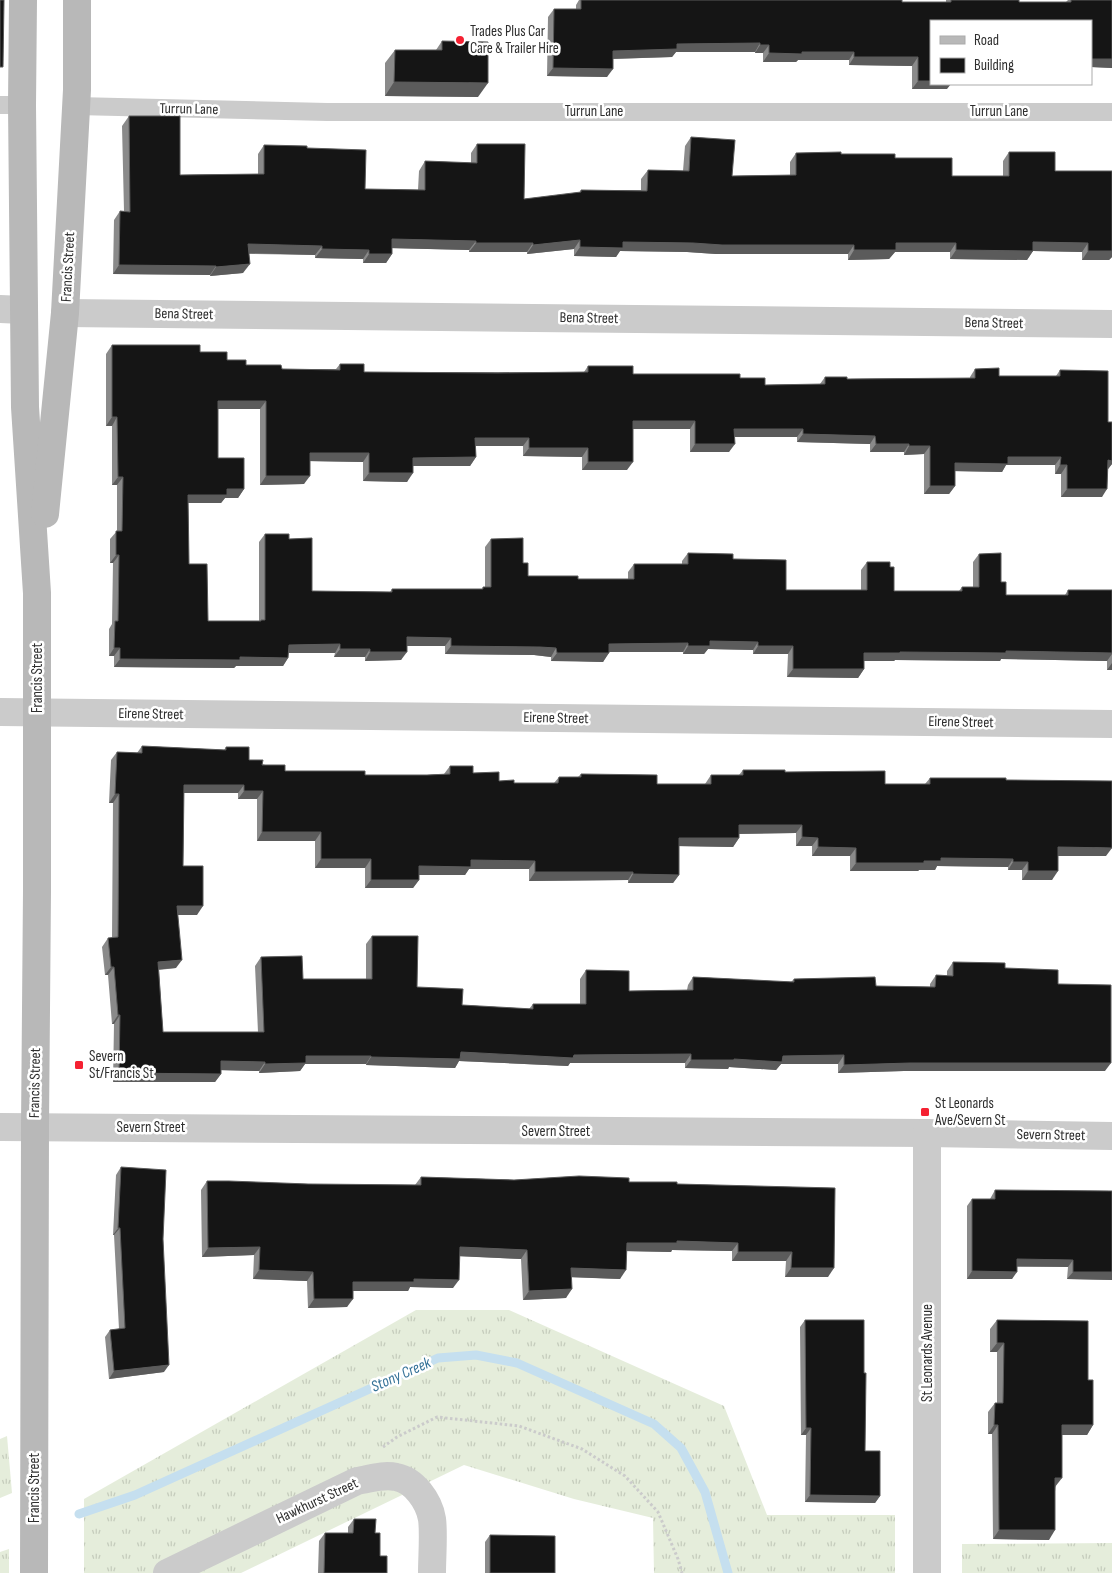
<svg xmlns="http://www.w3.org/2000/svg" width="1112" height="1573" viewBox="0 0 1112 1573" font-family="'Sofia Sans Condensed',sans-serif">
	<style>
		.grass { fill: url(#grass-tufts) }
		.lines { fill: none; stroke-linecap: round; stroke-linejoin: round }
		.stream { stroke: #c5dfef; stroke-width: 9 }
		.path { stroke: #cbcbcb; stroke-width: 3; stroke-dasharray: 2.5 2.5; stroke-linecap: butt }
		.service { stroke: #cbcbcb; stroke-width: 18 }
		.minor { stroke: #cbcbcb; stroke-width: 28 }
		.secondary { stroke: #b8b8b8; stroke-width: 28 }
		.wall { fill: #8a8a8a }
		.shaded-wall { fill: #5b5b5b }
		.building { fill: #151515; stroke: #5b5b5b }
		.poi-dot { fill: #f52132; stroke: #fff; stroke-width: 2 }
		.labels { text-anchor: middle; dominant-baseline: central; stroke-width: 5; stroke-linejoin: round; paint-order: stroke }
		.poi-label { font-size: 15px; fill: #2e2e2e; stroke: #fff; text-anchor: start }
		.street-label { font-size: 15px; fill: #2e2e2e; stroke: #fff }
		.water-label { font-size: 16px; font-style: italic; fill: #357298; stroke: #fff }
	</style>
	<defs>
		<pattern id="grass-tufts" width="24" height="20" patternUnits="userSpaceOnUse" patternTransform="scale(1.25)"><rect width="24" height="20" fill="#e5eddb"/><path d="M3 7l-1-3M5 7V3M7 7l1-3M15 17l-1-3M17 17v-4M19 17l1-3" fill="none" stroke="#c5ccbc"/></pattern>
	</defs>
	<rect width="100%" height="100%" fill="#fff"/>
	<g class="grass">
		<path d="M416,1310H509L724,1406L767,1515H895V1573H654L653,1518L574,1499L464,1465L241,1573H84V1499Z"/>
		<path d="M7,1436L12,1493L0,1498V1439Z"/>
		<path d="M1112,1543V1573H962V1544Z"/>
		<path d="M9,1549V1573H0V1552Z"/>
	</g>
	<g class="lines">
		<path class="stream" d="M79,1514L135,1495L438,1358L476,1355L517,1363L654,1424L681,1448L705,1492L728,1573"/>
		<path class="path" d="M383,1447L397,1437L437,1417L519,1426L582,1449L625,1476L658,1512L678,1559L682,1573"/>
		<g class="service">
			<path d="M0,105H22"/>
			<path d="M76,106L327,112H1112"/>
		</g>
		<g class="minor">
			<path d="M0,309L23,310"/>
			<path d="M65,313L1112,324"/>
			<path d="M0,712L1112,724"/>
			<path d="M0,1127L927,1133L1112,1136"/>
			<path d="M167,1573L357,1481C370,1479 383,1474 396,1477C414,1480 429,1501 432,1519C434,1533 432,1557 432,1573"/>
			<path d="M927,1573V1133"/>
		</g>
		<g class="secondary">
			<path d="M23,0L22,105L25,407L37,593V891L35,1127L34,1573"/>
			<path d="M45,514L65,313L77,90V0"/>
		</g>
	</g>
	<g class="wall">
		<path d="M579,0H902V2H946V0H1019V2H1066L1068,0H1112V68L1091,67V21H931L947,89H912V66L849,65V60H798L796,62H763V53H755V52H676L672,57L613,59L607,77L547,76L548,17L554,9H576V5Z"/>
		<path d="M442,41L478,97L385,96V63L395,50H436Z"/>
		<path d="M129,116L180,175L258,174V154L264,145L307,148L365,189L418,190L419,171L425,161L471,163V153L477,144L524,199L579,193L581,190H641V179L648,170L683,171L685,146L691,137L732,176L790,175V162L796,153L841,154L895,158L952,176H1003V161L1009,152L1055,171H1112V257L1109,260H1082V252L1033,251L1027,260L950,259V252H895L889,259L848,260V254H716L687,252L620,251L616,257L574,256V249L527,254V252H469V250L392,248V254L386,263H363V259L315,258V255L249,254L243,273L210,276V275L113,274L114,220L120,211H124L122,126Z"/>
		<path d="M112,345L200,352L246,365L282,369H336L340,364L364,372H584L588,366L633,374L740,378L765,385L820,384L825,377L847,379L970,378V377L975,369L999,376H1056L1060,370L1108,422H1112V464L1108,469L1102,497H1061V474H1055V465H1006L1002,472L955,471V486L949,494H924V454L904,455V452H870V444L797,442V437H734L729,452H690V429H633L627,470H582V457L523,456V446H476V457L470,466H413L407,482L363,481V462L310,461L304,484L260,485V409H218V458L244,489L238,498H225L221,503H188L189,564L208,621H259V542L265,534L289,539L312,591L390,592L392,589H482L483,587H485V547L491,539L523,563L528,576L578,579H628V572L634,564H682V561L688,553L733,559L786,590H861V570L867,562L890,567L894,591H959L962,587H973V562L979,554L1001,582L1006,595H1065L1068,590H1112V670H1107V661L1001,659L1000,661L895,660L894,661H864V669L858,678L787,677L788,654H753V650L708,649L704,654H683V652H609L603,662L577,661H551V657L534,655L445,654V646H407L401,660L365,661V657H334L335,653H288V658L283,666H236L234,668L114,667V656H109V629L112,624L113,563H110V539L117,531V485H112V426H106V354Z"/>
		<path d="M142,746L224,750L226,747L249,760L285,771L365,775H427L444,774L450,766L499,781L514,783H554L559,777H578L581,774L657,784H705L711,775H739L743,770L785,772L885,784H925L930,778L1006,780L1106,856H1058L1052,880H1022V870H1008V867L937,866L935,870H919L918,871H850V856H812V846H796V833L739,834V838L733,847L679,846V875L673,883H628V880L529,881V869H469L465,875H419V880L413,888H365V868H315V841H257V799H238V793H184L183,866L197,915H178L176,968L159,970L163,1032H258L255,966L261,957L303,979H366V944L372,936L417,987L462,1005L529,1009L533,1004H580V979L586,970L629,991L687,990L688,985L693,977L791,982L794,979L876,986L930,987V984L936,975L947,976V971L953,962L1005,968L1058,984L1105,1071H904L838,1073V1064H781L776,1070L729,1067L728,1069L685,1068V1063H570L568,1066L459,1061L455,1068L366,1065V1064H305L300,1071L259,1073V1071L221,1070V1074L215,1082H113L114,1024H112L108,975H105L102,947L108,938H112L113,803H109L111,760L117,752L137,753Z"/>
		<path d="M121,1167L163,1239L164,1372L109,1379L105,1337L110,1330L119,1329L114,1235H113L116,1175Z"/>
		<path d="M421,1177L514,1180L629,1182L677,1184L835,1188L828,1277H785L786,1261H732V1251L672,1250L671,1252L627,1251L620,1279L572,1277L566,1298L523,1300L521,1259L460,1256L453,1288L410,1287L408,1291H353L347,1307L308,1308L307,1281L253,1279L254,1255L202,1257L201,1190L207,1181L308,1184L415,1185Z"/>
		<path d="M995,1190L1112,1191V1280L1067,1279L1068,1267H1017L1012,1279H967V1206L972,1199H990Z"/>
		<path d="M805,1320L865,1451L880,1496L875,1503L805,1502L806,1435H801L800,1327Z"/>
		<path d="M997,1320L1088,1380L1093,1425L1087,1435H1062L1049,1540L993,1539L992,1434H988V1412L995,1403H997V1352H990V1329Z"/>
		<path d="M354,1519L375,1533L380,1556L387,1573H318L319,1541L325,1533H348V1527Z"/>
		<path d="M490,1535L555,1573H485V1542Z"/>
	</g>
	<g class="shaded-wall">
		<path d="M760,43L755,52H676L672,57L608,59L613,51L677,44Z"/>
		<path d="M760,45H769L763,53H755Z"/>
		<path d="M802,52H854L849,60H798L796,62H763L769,53Z"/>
		<path d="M854,57H918L912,66L849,65Z"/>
		<path d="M1091,59H1112V68L1091,67Z"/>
		<path d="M553,68L613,69L607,77L547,76Z"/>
		<path d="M918,81H931V84H951L947,89H912Z"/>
		<path d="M394,82L488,83L478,97L385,96Z"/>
		<path d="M392,239L476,241L469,250L386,248Z"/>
		<path d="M580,240L574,249L527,254L533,245Z"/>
		<path d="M623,242L854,245L848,254H716L687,252L620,251L616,257L574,256L580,247Z"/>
		<path d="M1033,242L1088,243L1082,252L1033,251L1027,260L950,259L956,250Z"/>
		<path d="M476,243H533L527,252H469Z"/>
		<path d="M896,243H956L950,252H895L889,259L848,260L854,250Z"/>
		<path d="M248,244L322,246L315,255L242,253Z"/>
		<path d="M322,249L369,250L363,259L315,258Z"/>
		<path d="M1088,251H1112V257L1109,260H1082Z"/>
		<path d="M369,254H392L386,263H363Z"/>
		<path d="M250,264L243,273L210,276L216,267Z"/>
		<path d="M119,265L216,266L210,275L113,274Z"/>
		<path d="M218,401H266L260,409H212Z"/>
		<path d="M112,417H117L112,426H106Z"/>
		<path d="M633,421H695L690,429H627Z"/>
		<path d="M734,429H803L797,437H729Z"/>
		<path d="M803,434L875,436L870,444L797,442Z"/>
		<path d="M475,438H529L523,446H470Z"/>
		<path d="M695,444H735L729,452H690Z"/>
		<path d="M876,444H909L904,452H870Z"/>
		<path d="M909,446H930L924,454L904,455Z"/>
		<path d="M529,448H588L582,457L523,456Z"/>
		<path d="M310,453H369L363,462L304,461Z"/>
		<path d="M476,457L470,466H408L413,458Z"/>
		<path d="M1008,457H1061L1055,465H1006L1002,472L949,471L955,463Z"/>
		<path d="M1108,460L1112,461V464L1108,469H1102Z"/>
		<path d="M588,462H633L627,470H582Z"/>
		<path d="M1060,465H1067L1061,474H1055Z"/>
		<path d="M369,473H413L407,482L363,481Z"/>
		<path d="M266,476H310L304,484L260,485Z"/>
		<path d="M118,477H123L117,485H112Z"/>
		<path d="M930,486H955L949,494H924Z"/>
		<path d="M227,489H244L238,498H225L221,503H183L188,495Z"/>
		<path d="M1067,489H1107L1102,497H1061Z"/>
		<path d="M116,555H119L113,563H110Z"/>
		<path d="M407,637L451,638L445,646H401Z"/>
		<path d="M710,641L758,642L753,650L708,649L704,654H683L688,646Z"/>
		<path d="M688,643L683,652H603L609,644Z"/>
		<path d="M340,644L335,653H283L289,645Z"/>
		<path d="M451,646L540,647L556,648L551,657L534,655L445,654Z"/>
		<path d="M758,646H793L788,654H753Z"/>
		<path d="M114,648H120L114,656H109Z"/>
		<path d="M340,649H370L365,657H334Z"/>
		<path d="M1006,651L1112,653V654L1107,661L1001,659L1000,661L895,660L894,661H858L864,653L900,652Z"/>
		<path d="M370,652H407L401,660L365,661Z"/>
		<path d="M557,653H609L603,662L551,661Z"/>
		<path d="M240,657L288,658L283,666H236L234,668L114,667L120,659Z"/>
		<path d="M1112,663V670H1107Z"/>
		<path d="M793,669H864L858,678L787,677Z"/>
		<path d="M184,785H244L238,793H178Z"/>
		<path d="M244,791H263L257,799H238Z"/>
		<path d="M115,794H119L113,803H109Z"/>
		<path d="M739,825H802L796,833L733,834Z"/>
		<path d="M262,832H321L315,841H257Z"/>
		<path d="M802,837L818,838L812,846H796Z"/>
		<path d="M679,838H739L733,847L673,846Z"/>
		<path d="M818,847L856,848L850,856H812Z"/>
		<path d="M1058,847L1112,848L1106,856H1052Z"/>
		<path d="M941,858L1013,859L1008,867L937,866L935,870H919L918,871H850L856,863L924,861Z"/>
		<path d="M321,859H371L365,868H315Z"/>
		<path d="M471,860L535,861L529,869H469L465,875H413L419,866Z"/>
		<path d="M1013,862H1028L1022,870H1008Z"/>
		<path d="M1028,871H1058L1052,880H1022Z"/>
		<path d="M535,872H633L628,880L529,881Z"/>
		<path d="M633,874L679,875L673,883H628Z"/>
		<path d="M371,880H419L413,888H365Z"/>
		<path d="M177,906H203L197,915H171Z"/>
		<path d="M182,960L176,968L152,970L158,962Z"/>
		<path d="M111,967H114L108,975H105Z"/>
		<path d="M118,1015H120L114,1024H112Z"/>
		<path d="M461,1052L574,1055L691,1054L685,1063H570L568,1066L459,1061L455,1068L366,1065L371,1057Z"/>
		<path d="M844,1055L838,1064H781L776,1070L729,1067L728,1069L685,1068L691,1060L734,1059L783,1056Z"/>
		<path d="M306,1056H371L366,1064H305L300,1071L259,1073L265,1064Z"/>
		<path d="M221,1061L265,1062L259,1071L215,1070Z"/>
		<path d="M910,1063H1111L1105,1071H904L838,1073L844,1065Z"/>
		<path d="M119,1073L221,1074L215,1082H113Z"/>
		<path d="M118,1228H120L114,1235H113Z"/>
		<path d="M677,1241L738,1243L732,1251L672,1250L671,1252L621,1251L627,1243Z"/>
		<path d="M260,1247L254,1255L202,1257L208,1248Z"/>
		<path d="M460,1247L527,1250L521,1259L454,1256Z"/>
		<path d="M738,1252H792L786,1261H732Z"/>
		<path d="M1017,1259L1073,1260L1068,1267L1012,1266Z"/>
		<path d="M571,1268L626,1270L620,1279L565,1277Z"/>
		<path d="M791,1268H834L828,1277H785Z"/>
		<path d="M259,1270L313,1272L307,1281L253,1279Z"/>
		<path d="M972,1271L1017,1272L1012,1279H967Z"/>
		<path d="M1073,1272H1112V1280L1067,1279Z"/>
		<path d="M414,1279L459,1280L453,1288L410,1287L408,1291H347L353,1282Z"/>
		<path d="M572,1289L566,1298L523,1300L529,1291Z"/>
		<path d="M314,1299H353L347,1307L308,1308Z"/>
		<path d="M997,1343H1004L997,1352H990Z"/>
		<path d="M169,1365L164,1372L109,1379L114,1371Z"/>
		<path d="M994,1425H998L992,1434H988Z"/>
		<path d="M1062,1425H1093L1087,1435H1055Z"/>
		<path d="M806,1428H811L806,1435H801Z"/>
		<path d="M1055,1478H1062L1055,1487Z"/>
		<path d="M810,1495L880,1496L875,1503L805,1502Z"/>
		<path d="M999,1530H1055L1049,1540L993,1539Z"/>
	</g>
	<g class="building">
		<path d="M0,0H4L3,67H0Z"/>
		<path d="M581,0H902V2H951V0H1019V2H1071V0H1112V59H1091V21H931V81H918V57H854V52H802V54L769,53V45H760V43L677,44V49L613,51V69L553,68L554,9H581Z"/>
		<path d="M442,41L488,42V83L394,82L395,50H442Z"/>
		<path d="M129,116H180V175L264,174V145L307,146V148L366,150L365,189L425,190V161L477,163V144H525L524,199L581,192V190L647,191L648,170L689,171L691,137L735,140L732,176L796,175V153L841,152V154H895V158H952V176H1009V152H1055V171H1112V251H1088V243L1033,242V251L956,250V243H896V250H854V245H722L693,243L623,242V248L580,247V240L533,245V243H476V241L392,239V254H369V250L322,249V246L248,244L250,264L216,267V266L119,265L120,211L130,212Z"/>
		<path d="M112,345H200V352H227V360H246V365H281L282,369L340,370V364H364V372L498,373L588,372V366H633V374H740V378H765V385L825,384V377H847V379L975,378V369L999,368V376H1060V370L1108,371V422H1112V461L1108,460L1107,489H1067V465H1060L1061,457H1008V464L955,463V486H930V446H909V444H876L875,436L803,434V429H734L735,444H695V421H633V462H588V448H529V438H475L476,457L413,458V473H369V453H310V476H266V401H218V458H244V489H227V495H188L189,564H207L208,621H261V620H265V534H289V539L312,538V591L392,592V589H483V587H491V539L523,538V563H528V576H578V579H634V564H688V553L733,554V559L786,560V590H867V562H890V567H894V591H962V587H979V554L1001,553V582H1006V595H1068V590H1112V653L1006,651V653L900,652V653H864V669H793V646H758V642L710,641V646H688V643L609,644V653H557L556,648L540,647L451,646V638L407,637V652H370V649H340V644L289,645L288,658L240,657V660L120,659V648H114L115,621H118L119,555H116V531H122L123,477H118L117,417H112Z"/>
		<path d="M142,746L226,750V747H249V760H263L262,765H285V771H365V775H427L450,774V766H473V773L499,772V781L514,780V783H558L559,777H581V774L657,775V784H711V775H743V770H785V772L885,771V784H930V778H1006V780L1112,781V848L1058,847V871H1028V862H1013V859L941,858V861H924V863H856V848L818,847V838L802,837V825H739V838H679V875L633,874V872H535V861L471,860V867L419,866V880H371V859H321V832H262L263,791H244V785H184L183,866H203V906H177L182,960L158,962L163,1032H264L261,957L302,956L303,979H372V936H418L417,987L463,989L462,1005L533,1009V1004H586V970L629,971V991L693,990V977L794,982V979L875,977L876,986L935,987L936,975L953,976V962L1005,963V968L1058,970V984L1111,985V1063H910L844,1065V1055L783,1056L782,1062L734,1059V1060H691V1054L574,1055L573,1058L461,1052L460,1059L371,1057V1056H306V1063L265,1064V1062L221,1061V1074L119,1073L120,1015H118L114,967H111L108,938L118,937L119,794H115L117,752L142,753Z"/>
		<path d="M121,1167L166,1170L163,1239L169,1365L114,1371L110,1330L125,1328L120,1228H118Z"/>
		<path d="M579,1176L629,1178V1182H677V1184L835,1188L834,1268H791L792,1252H738V1243L677,1241V1243H627L626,1270L571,1268L572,1289L529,1291L527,1250L460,1247L459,1280L414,1279V1282H353V1299H314L313,1272L259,1270L260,1247L208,1248L207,1181H229L308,1184L421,1185V1177L514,1180Z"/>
		<path d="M995,1190L1112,1191V1272H1073V1260L1017,1259V1272L972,1271V1199H995Z"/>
		<path d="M805,1320H864V1373H866L865,1451H880V1496L810,1495L811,1428H806Z"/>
		<path d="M997,1320L1088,1321V1380H1093V1425H1062V1478H1055V1530H999L998,1425H994L995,1403H1003L1004,1343H997Z"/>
		<path d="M354,1519H376L375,1533H380V1556H387V1573H324L325,1533H353Z"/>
		<path d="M490,1535L555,1536V1573H490Z"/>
	</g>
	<g class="poi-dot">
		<circle cx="460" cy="40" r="5"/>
		<rect x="74" y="1060" width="10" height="10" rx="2.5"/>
		<rect x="920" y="1107" width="10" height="10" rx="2.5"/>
	</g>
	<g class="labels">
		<g class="poi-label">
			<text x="470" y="31">Trades Plus Car<tspan x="470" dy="17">Care &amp; Trailer Hire</tspan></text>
			<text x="89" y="1056">Severn<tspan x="89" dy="17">St/Francis St</tspan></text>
			<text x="935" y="1103">St Leonards<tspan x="935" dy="17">Ave/Severn St</tspan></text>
		</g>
		<g class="street-label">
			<text transform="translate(189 109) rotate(1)">Turrun Lane</text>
			<text x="594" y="111">Turrun Lane</text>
			<text x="999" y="111">Turrun Lane</text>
			<text transform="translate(68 267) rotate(-87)">Francis Street</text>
			<text transform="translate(184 314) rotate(1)">Bena Street</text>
			<text transform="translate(589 318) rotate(1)">Bena Street</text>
			<text transform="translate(994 323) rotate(1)">Bena Street</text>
			<text transform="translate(37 678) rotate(-90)">Francis Street</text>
			<text transform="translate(151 714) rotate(1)">Eirene Street</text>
			<text transform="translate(556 718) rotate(1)">Eirene Street</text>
			<text transform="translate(961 722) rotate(1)">Eirene Street</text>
			<text transform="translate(35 1083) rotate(-89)">Francis Street</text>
			<text x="151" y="1127">Severn Street</text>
			<text x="556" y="1131">Severn Street</text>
			<text transform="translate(1051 1135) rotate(1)">Severn Street</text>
			<text transform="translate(927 1353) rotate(-90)">St Leonards Avenue</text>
			<text transform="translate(34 1488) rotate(-90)">Francis Street</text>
			<text transform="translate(317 1501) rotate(-25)">Hawkhurst Street</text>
		</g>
		<g class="water-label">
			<text transform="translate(401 1375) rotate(-24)">Stony Creek</text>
		</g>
	</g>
	<rect x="930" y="20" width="162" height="65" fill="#ffffff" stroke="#ababab"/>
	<rect x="940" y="36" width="25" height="8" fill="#b8b8b8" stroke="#ababab"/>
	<text x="974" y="45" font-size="15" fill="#2e2e2e">Road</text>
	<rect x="940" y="58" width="25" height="15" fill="#151515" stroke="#ababab"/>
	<text x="974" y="70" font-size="15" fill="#2e2e2e">Building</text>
</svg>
